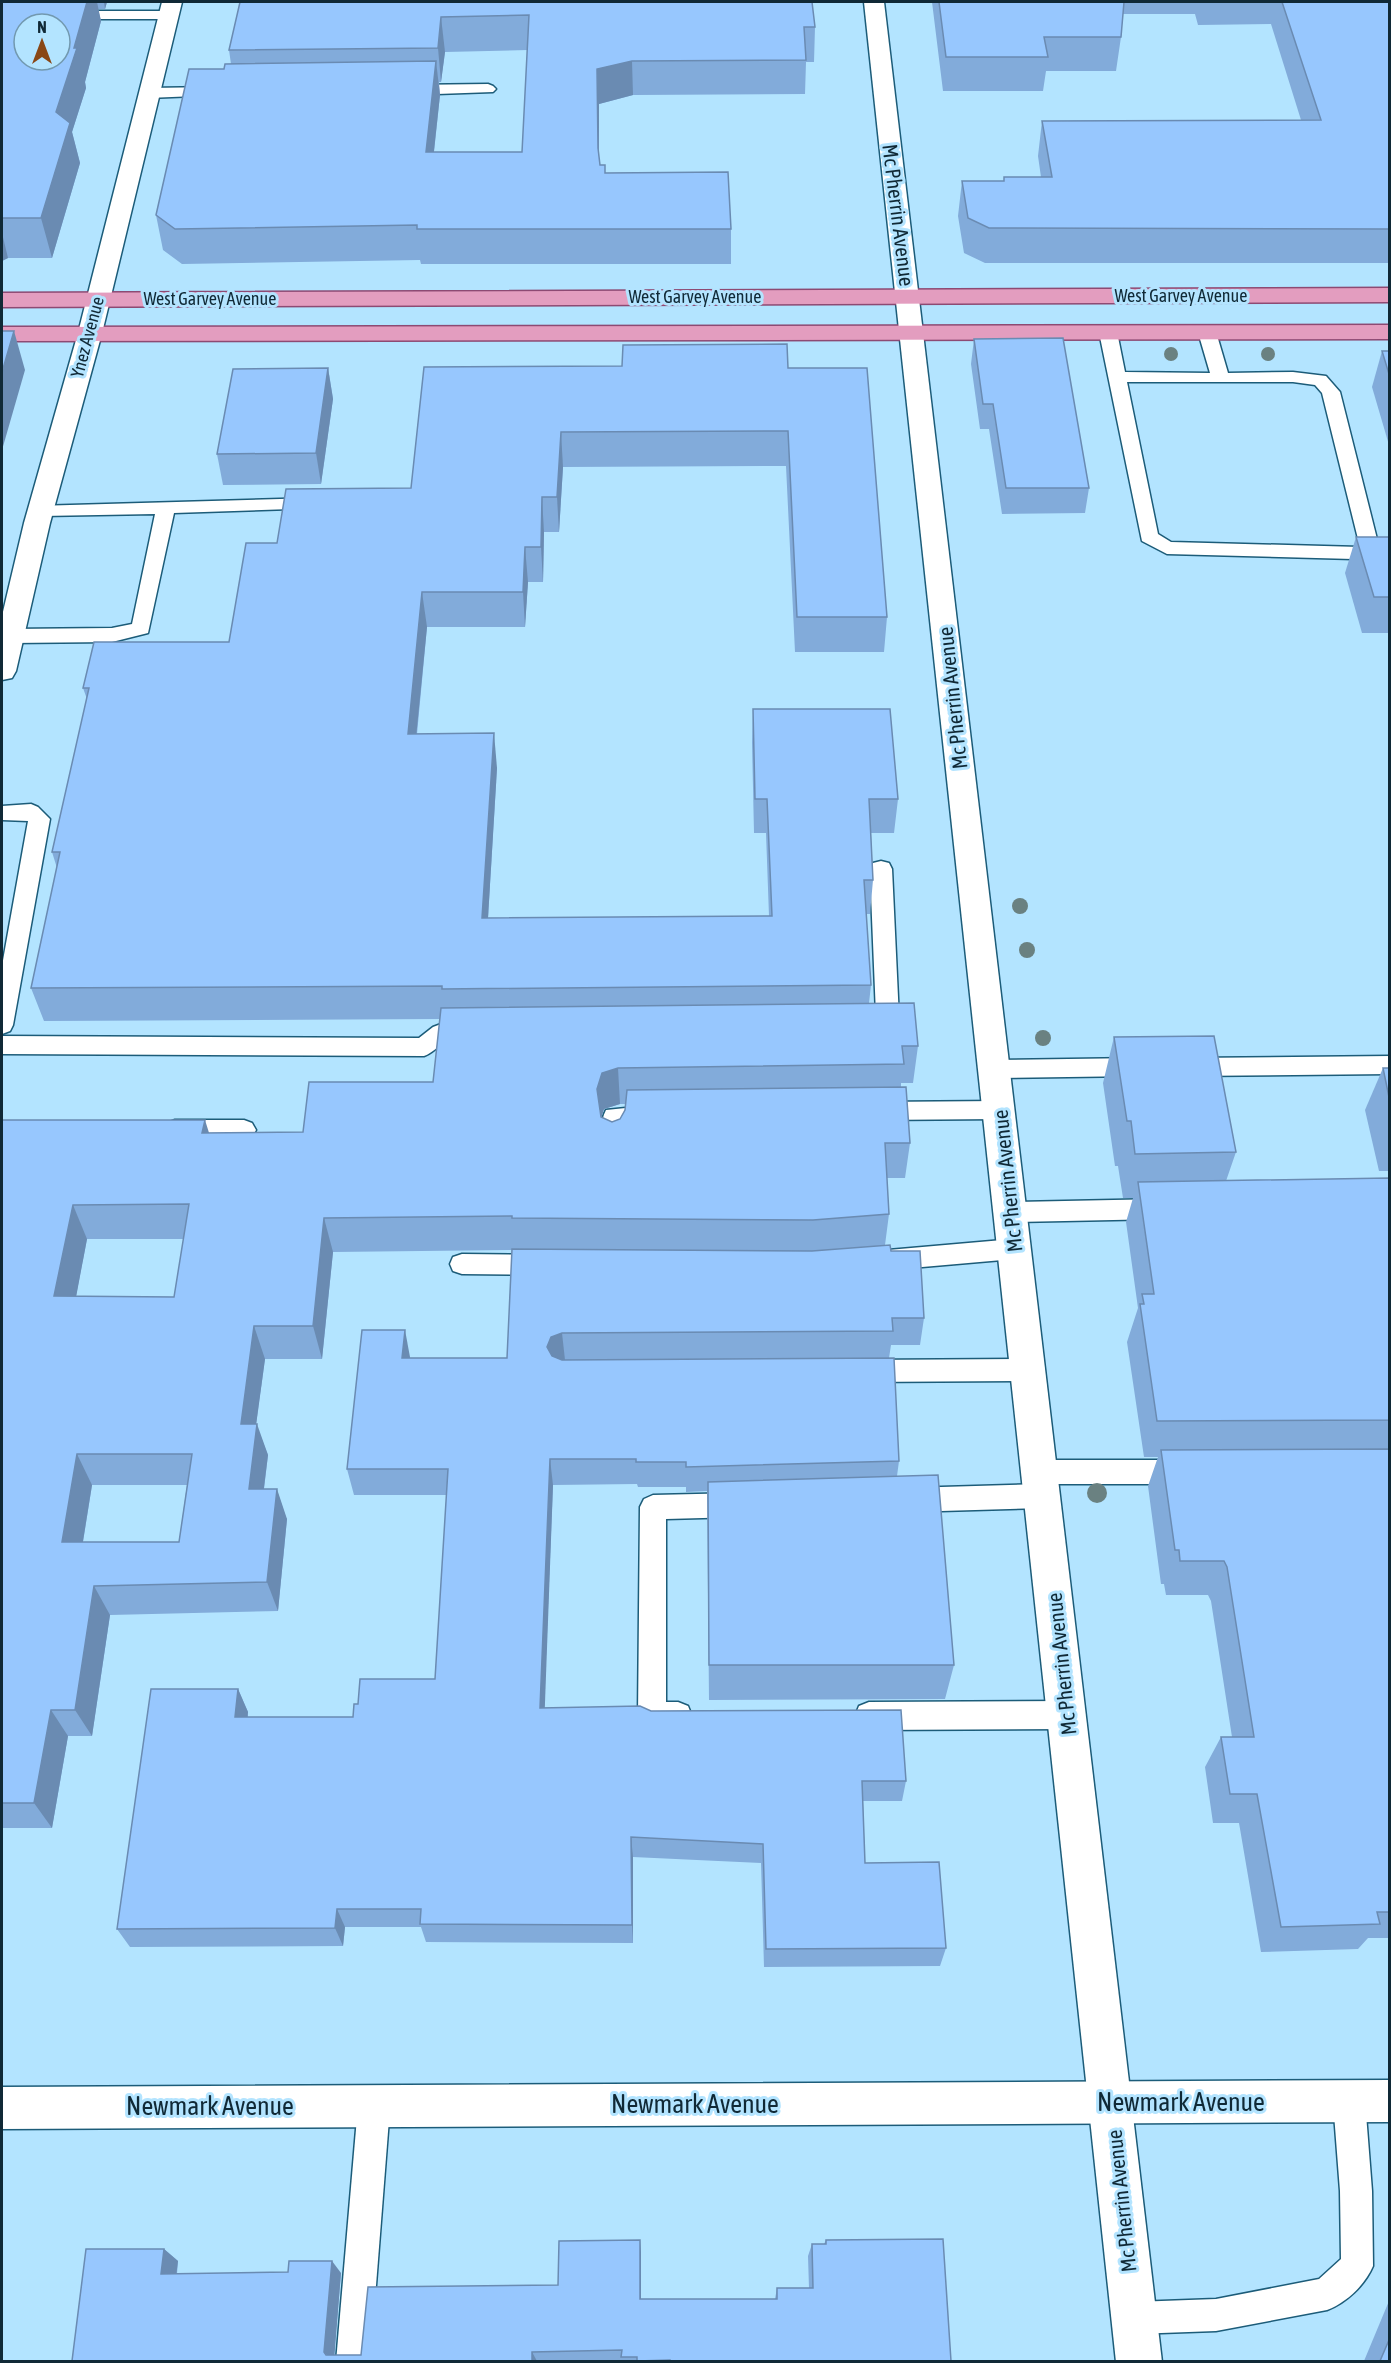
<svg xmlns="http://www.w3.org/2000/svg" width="1391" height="2363" viewBox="0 0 1391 2363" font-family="'Asap Condensed',sans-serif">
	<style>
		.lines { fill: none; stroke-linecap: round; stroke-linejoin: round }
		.service-casing { stroke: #1c5c79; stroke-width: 3 }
		.minor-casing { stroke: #1c5c79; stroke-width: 3 }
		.tertiary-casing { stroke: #1c5c79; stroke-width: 3 }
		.primary-casing { stroke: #8d4a73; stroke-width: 3 }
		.service { fill: #fff; fill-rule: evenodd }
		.minor { fill: #fff; fill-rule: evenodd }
		.tertiary { fill: #fff; fill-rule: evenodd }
		.primary { fill: #e39dbf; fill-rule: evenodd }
		.tree { fill: #6a8181 }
		.wall { fill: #82abda; fill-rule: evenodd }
		.shaded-wall { fill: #6a8bb2 }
		.building { fill: #97c7fe; stroke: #6a8bb2; stroke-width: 1.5; fill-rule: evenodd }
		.labels { text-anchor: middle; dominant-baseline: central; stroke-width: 6; stroke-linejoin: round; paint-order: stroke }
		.far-street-label { font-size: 18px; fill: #102936; stroke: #b3e4ff }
		.street-label { font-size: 21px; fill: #102936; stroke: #b3e4ff }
		.near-street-label { font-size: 26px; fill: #102936; stroke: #b3e4ff }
	</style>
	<rect width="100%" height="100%" fill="#b3e4ff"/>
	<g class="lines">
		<g class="service-casing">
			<g id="service">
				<path d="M2,11H169L176,15L169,19H2Z"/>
				<path d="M488,84L493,86L496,89L493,92L409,95L401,90L409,85Z"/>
				<path d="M215,87L220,89L223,92L220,95L148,98L140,93L148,88Z"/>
				<path d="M1108,327L1117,332L1125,372L1210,373L1198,332L1207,327L1216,332L1228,373L1293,372L1326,376L1340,392L1379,547L1390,548V560L1167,554L1142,541L1099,332ZM1127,382H1293L1315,385L1322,393L1360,547L1171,542L1158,534Z"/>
				<path d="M315,498L322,500L324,504L322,508L174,513L148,633L112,642L11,643L4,641L2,637L4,631L11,629L112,628L132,624L155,514L42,516L35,514L33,510L35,506Z"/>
				<path d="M31,804L38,807L50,819L13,1025L10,1031L2,1034V966L28,821L2,820V806Z"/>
				<path d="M881,861L889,863L892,869L899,1019L896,1025L874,1036L866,1033L863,1027L866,1021L876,1015L870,869L873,863Z"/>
				<path d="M441,1024L476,1027L479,1033L476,1039C466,1042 454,1039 446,1042C437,1046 433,1053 424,1056L2,1054V1036L419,1038L433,1027Z"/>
				<path d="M1390,1056V1074L1188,1076L1180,1073L1176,1067L1180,1061L1188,1058Z"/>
				<path d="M1138,1058L1146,1061L1150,1067L1146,1073L1138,1076L994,1078L986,1075L982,1069L986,1063L994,1060Z"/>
				<path d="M999,1101L1007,1103L1011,1110L1007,1117L999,1119L876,1120L868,1118L864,1111L868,1104L876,1102Z"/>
				<path d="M655,1105L663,1107L667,1114L663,1121L625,1126V1145L621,1152L613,1155L605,1152C599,1141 600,1121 606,1110Z"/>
				<path d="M175,1120H244L252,1123L256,1130L252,1137L244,1140H175L167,1137L163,1130L167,1123Z"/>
				<path d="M1162,1199L1171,1202L1174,1209L1171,1216L1162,1219L1010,1222L1001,1219L998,1212L1001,1205L1010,1202Z"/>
				<path d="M1014,1239L1023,1242L1026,1249L1023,1256L1014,1259L888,1270L879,1267L876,1260L879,1253L888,1250Z"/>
				<path d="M462,1254L544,1255L553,1258L556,1265L553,1272L544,1275L462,1274L453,1271L450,1264L453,1257Z"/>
				<path d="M1028,1359L1037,1362L1041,1370L1037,1378L1028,1381L862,1382L853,1379L849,1371L853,1363L862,1360Z"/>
				<path d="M1040,1460H1184L1193,1464L1197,1472L1193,1480L1184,1484H1040L1031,1480L1027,1472L1031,1464Z"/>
				<path d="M1042,1484L1051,1488L1055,1496L1051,1504L1042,1508L907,1512L898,1508L894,1500L898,1492L907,1488Z"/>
				<path d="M740,1493L749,1497L753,1505L749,1513L740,1517L666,1519V1702H678L688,1706L692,1716L688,1726C673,1731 657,1731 642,1726L638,1716L640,1507L644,1499L653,1495Z"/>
				<path d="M1067,1701L1077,1705L1081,1715L1077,1725L1067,1729L869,1730L859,1726L855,1716L859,1706L869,1702Z"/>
				<path d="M1349,2085L1360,2090L1365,2101L1372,2191L1373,2266C1365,2285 1346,2303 1327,2310L1216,2331L1134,2334L1122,2330L1118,2318L1122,2306L1134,2302L1216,2299L1319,2279L1341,2259L1340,2191L1333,2101L1338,2090Z"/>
				<path d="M374,2090L385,2095L390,2106L370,2362H336L358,2106L363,2095Z"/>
			</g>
		</g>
		<g class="minor-casing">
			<path id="minor" d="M864,2H884L1162,2362H1116Z"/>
		</g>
		<g class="tertiary-casing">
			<g id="tertiary">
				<path d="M162,2H182L102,333L50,523L16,671L12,678L2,680V616L24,523L78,333Z"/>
				<path d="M1390,2080V2122L2,2129V2087Z"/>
			</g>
		</g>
		<g class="primary-casing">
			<g id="primary">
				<path d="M1390,288V302L2,307V293Z"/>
				<path d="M1390,325V339L2,341V327Z"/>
			</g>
		</g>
		<use href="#service" class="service"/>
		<use href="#minor" class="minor"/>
		<use href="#tertiary" class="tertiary"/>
		<use href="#primary" class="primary"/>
	</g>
	<g class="tree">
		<circle cx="1171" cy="354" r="7"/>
		<circle cx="1268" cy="354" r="7"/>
		<circle cx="1020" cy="906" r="8"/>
		<circle cx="1027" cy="950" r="8"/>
		<circle cx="1043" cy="1038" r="8"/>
		<circle cx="1097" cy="1493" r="10"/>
	</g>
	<g class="wall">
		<path d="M2,2H107L105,9H98L101,21L85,82L86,88L72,132L80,163L52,258H8L2,261Z"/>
		<path d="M240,2L815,27L814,62H806L805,94L633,95L599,104V157L600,165L605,173L731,229V264H421L420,260L182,264L163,250L156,215L224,69L231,64L229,50ZM528,50L522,152H434L440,95L439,82H441L445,52Z"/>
		<path d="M932,2H1389V263H985L964,253L958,216L962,181H1004V177H1041L1038,156L1042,121L1301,120L1271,24L1198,25L1195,14H1123L1121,37L1116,71H1046L1043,91H943Z"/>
		<path d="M974,339L1089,488L1085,513L1002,514L989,429H980L971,364Z"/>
		<path d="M1382,351H1389V445L1372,387Z"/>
		<path d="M424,367L788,368L887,617L884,652H795L786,466L563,467L559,532H544L543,582H528L525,627H427L417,734L497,768L488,918L769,916L766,833H754L752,743L753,709L898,799L894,833H871L873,880L870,914H866L871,985L869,1003L918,1046L913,1083H901V1087L910,1143L905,1178H887L889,1214L885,1245L891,1251L924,1318L920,1345H891L889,1358L899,1461L897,1476L954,1665L945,1699L709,1700L707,1491L686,1492V1487H638L637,1484L553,1485L544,1708L651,1711L906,1781L902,1801H863L865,1863L946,1948L940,1966L764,1967L761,1863L633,1857V1943L426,1942L421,1927H345L343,1946L130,1947L117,1929L238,1689L248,1712V1717H353L358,1704L435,1679L447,1495H354L347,1469L410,1357V1358H507L512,1250L333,1252L322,1359H265L256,1424L268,1455L264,1489L287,1519L278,1611L110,1615L92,1736H68L52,1828H2V1120L209,1133L303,1132L433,1082L440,1019L44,1021L31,988L57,868L52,852L87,699L83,688L229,642L277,543L411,488ZM620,1104H626L625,1110L620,1119L612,1122L601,1118L604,1109ZM87,1239H184L174,1297L76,1296ZM92,1485H187L179,1542H83Z"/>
		<path d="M328,368L333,399L321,484L223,485L217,454Z"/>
		<path d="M1356,537H1389V633H1362L1345,573Z"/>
		<path d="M1114,1037L1236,1152L1226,1181L1389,1178V1938H1368L1358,1949L1261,1952L1239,1823H1213L1205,1767L1221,1737H1232L1211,1601L1208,1595H1166L1164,1584H1161L1148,1486L1158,1457H1144L1127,1342L1138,1308L1126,1222L1133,1198H1123L1118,1166H1115L1103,1083Z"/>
		<path d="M1383,1068H1389V1171H1379L1365,1110Z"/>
		<path d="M826,2240L951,2361H622V2360L545,2361H72L164,2249L178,2261L177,2274L341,2273L334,2355H361L558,2285L641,2252V2299H775L777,2288H809L808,2256L812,2244H824Z"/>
		<path d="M1389,2301V2361H1364Z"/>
	</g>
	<g class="shaded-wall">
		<path d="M87,2H97L101,21L85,82L86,88L72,132L80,163L52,258L41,218L56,112Z"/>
		<path d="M104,2H107L105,9Z"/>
		<path d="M441,17L445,52L441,82L438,48Z"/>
		<path d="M436,61L440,95L430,187L426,152Z"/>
		<path d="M632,61L633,95L599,104V183L597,69Z"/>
		<path d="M2,233L8,258L2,261Z"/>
		<path d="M14,331L25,370L2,450V372Z"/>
		<path d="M328,368L333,399L321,484L316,453Z"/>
		<path d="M561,432L563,467L559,532L557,497Z"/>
		<path d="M542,497L544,532L543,582L541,547Z"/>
		<path d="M525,547L528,582L525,627L523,592Z"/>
		<path d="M422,592L427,627L413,768L408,734Z"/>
		<path d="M494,733L497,768L486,951L482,918Z"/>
		<path d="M618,1068L620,1104L604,1109L599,1125L597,1089L602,1073Z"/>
		<path d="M205,1120L216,1155L202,1133Z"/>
		<path d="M73,1205L87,1239L70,1329L54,1296Z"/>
		<path d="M324,1218L333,1252L322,1359L313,1326Z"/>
		<path d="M254,1326L265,1359L252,1455L241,1424Z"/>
		<path d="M405,1330L410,1357L408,1385L402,1358Z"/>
		<path d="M562,1333L565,1360L550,1374L547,1347L551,1337Z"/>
		<path d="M257,1424L268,1455L260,1519L249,1489Z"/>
		<path d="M77,1454L92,1485L78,1572L62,1542Z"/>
		<path d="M550,1459L553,1485L544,1730L540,1708Z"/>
		<path d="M277,1489L287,1519L278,1611L267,1582Z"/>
		<path d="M94,1586L110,1615L92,1736L75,1710Z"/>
		<path d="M238,1689L248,1712L245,1738L235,1717Z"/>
		<path d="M51,1710L68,1736L52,1828L34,1803Z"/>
		<path d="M631,1837L633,1857V1943L632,1925Z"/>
		<path d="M337,1909L345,1927L343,1946L335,1928Z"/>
		<path d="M640,2240L641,2252V2310L640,2299Z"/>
		<path d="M164,2249L178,2261L175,2285L161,2274Z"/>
		<path d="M332,2261L341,2273L334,2361L324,2352Z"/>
		<path d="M532,2352L537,2361H532Z"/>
	</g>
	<g class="building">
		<path d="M2,2H87L74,48H77L56,112L70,123L41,218H2ZM24,24H60V60H24Z"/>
		<path d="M240,2H812L815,27H804L806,60L632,61L597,69L598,148L600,165H605V173L728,172L731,229H417V225L175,229L156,215L189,69H224L225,64L436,61L426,152H522L529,15L441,17L438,48L229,50Z"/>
		<path d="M939,2H1124L1121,37H1044L1048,57H946Z"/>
		<path d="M1282,2H1389V229L989,228L968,218L962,181H1004V177H1052L1042,121L1321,120Z"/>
		<path d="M2,331H14L2,372Z"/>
		<path d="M1063,338L1089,488H1006L993,404H983L974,339Z"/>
		<path d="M787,344L788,368H867L887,617H797L788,431L561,432L557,497H542L541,547H525L523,592H422L408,734L494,733L482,918L772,916L767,799H755L753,709H890L898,799H869L873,880H864L871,985L442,989V986L31,988L60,852H52L89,688H83L94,642H229L246,543H277L286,489L411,488L424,367L622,366L623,345Z"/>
		<path d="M1382,351H1389V374Z"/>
		<path d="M328,368L316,453L217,454L233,369Z"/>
		<path d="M1356,537H1389V597H1374Z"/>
		<path d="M914,1003L918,1046H902L904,1064L618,1068L602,1073L597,1089L601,1117L612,1122L620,1119L625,1110L627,1090L906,1087L910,1143H885L889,1214L813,1220L512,1218V1216L324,1218L313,1326H254L241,1424H257L249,1489H277L267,1582L94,1586L75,1710H51L34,1803H2V1120H205L202,1133L303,1132L309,1082H433L441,1008ZM189,1204L174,1297L54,1296L73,1205ZM77,1454H192L179,1542H62Z"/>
		<path d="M1214,1036L1236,1152L1135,1154L1131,1121H1127L1114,1037Z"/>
		<path d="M1383,1068H1389V1097Z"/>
		<path d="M1389,1178V1420L1157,1421L1140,1304H1144L1142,1294H1154L1138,1182Z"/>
		<path d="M890,1245L891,1251H920L924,1318H892L893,1331L562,1333L551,1337L547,1347L552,1356L562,1360L894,1358L899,1461L686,1467V1462H636V1459H550L540,1708L640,1706L651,1711L901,1710L906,1781H862L865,1863L939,1862L946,1948L766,1949L763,1844L631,1837L632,1925L420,1924L421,1909H337L335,1928L117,1929L151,1689H238L235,1717H353L354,1704H358L360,1679H435L448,1469H347L362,1330H405L402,1358H507L512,1249L812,1251Z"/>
		<path d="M1389,1449V1912H1377L1380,1924L1281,1927L1257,1794H1230L1221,1737H1254L1227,1567L1224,1561H1180L1179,1550H1175L1161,1450Z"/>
		<path d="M938,1475L954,1665H709L708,1482Z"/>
		<path d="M943,2239L951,2361H670V2360L637,2361V2357H621L622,2350L532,2352V2361H72L86,2249H164L161,2274L288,2272L289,2261H332L324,2352L326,2355H361L368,2287L558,2285L559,2241L640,2240V2299H777V2288H813L812,2244H826V2240Z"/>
		<path d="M1389,2340V2361H1380Z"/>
	</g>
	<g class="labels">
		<g class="far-street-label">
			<text x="1181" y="295">West Garvey Avenue</text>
			<text x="695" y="296">West Garvey Avenue</text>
			<text x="210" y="298">West Garvey Avenue</text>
			<text transform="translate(87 337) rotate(-75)">Ynez Avenue</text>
		</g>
		<g class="street-label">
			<text transform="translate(899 215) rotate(83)">Mc Pherrin Avenue</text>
			<text transform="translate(952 698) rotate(-96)">Mc Pherrin Avenue</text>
			<text transform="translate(1007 1181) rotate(-96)">Mc Pherrin Avenue</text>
			<text transform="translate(1061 1664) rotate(-96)">Mc Pherrin Avenue</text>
			<text transform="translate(1121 2201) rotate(-96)">Mc Pherrin Avenue</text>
		</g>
		<g class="near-street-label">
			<text x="1181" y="2102">Newmark Avenue</text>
			<text x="695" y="2104">Newmark Avenue</text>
			<text x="210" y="2106">Newmark Avenue</text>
		</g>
	</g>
	<rect width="1391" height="2363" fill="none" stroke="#102936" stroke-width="6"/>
	<g transform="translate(42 42)"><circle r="28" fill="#b3e4ff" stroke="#7299af" stroke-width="1.5"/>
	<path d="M0-4.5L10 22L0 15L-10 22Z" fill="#894715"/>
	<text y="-9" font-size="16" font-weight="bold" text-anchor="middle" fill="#102936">N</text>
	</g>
</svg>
